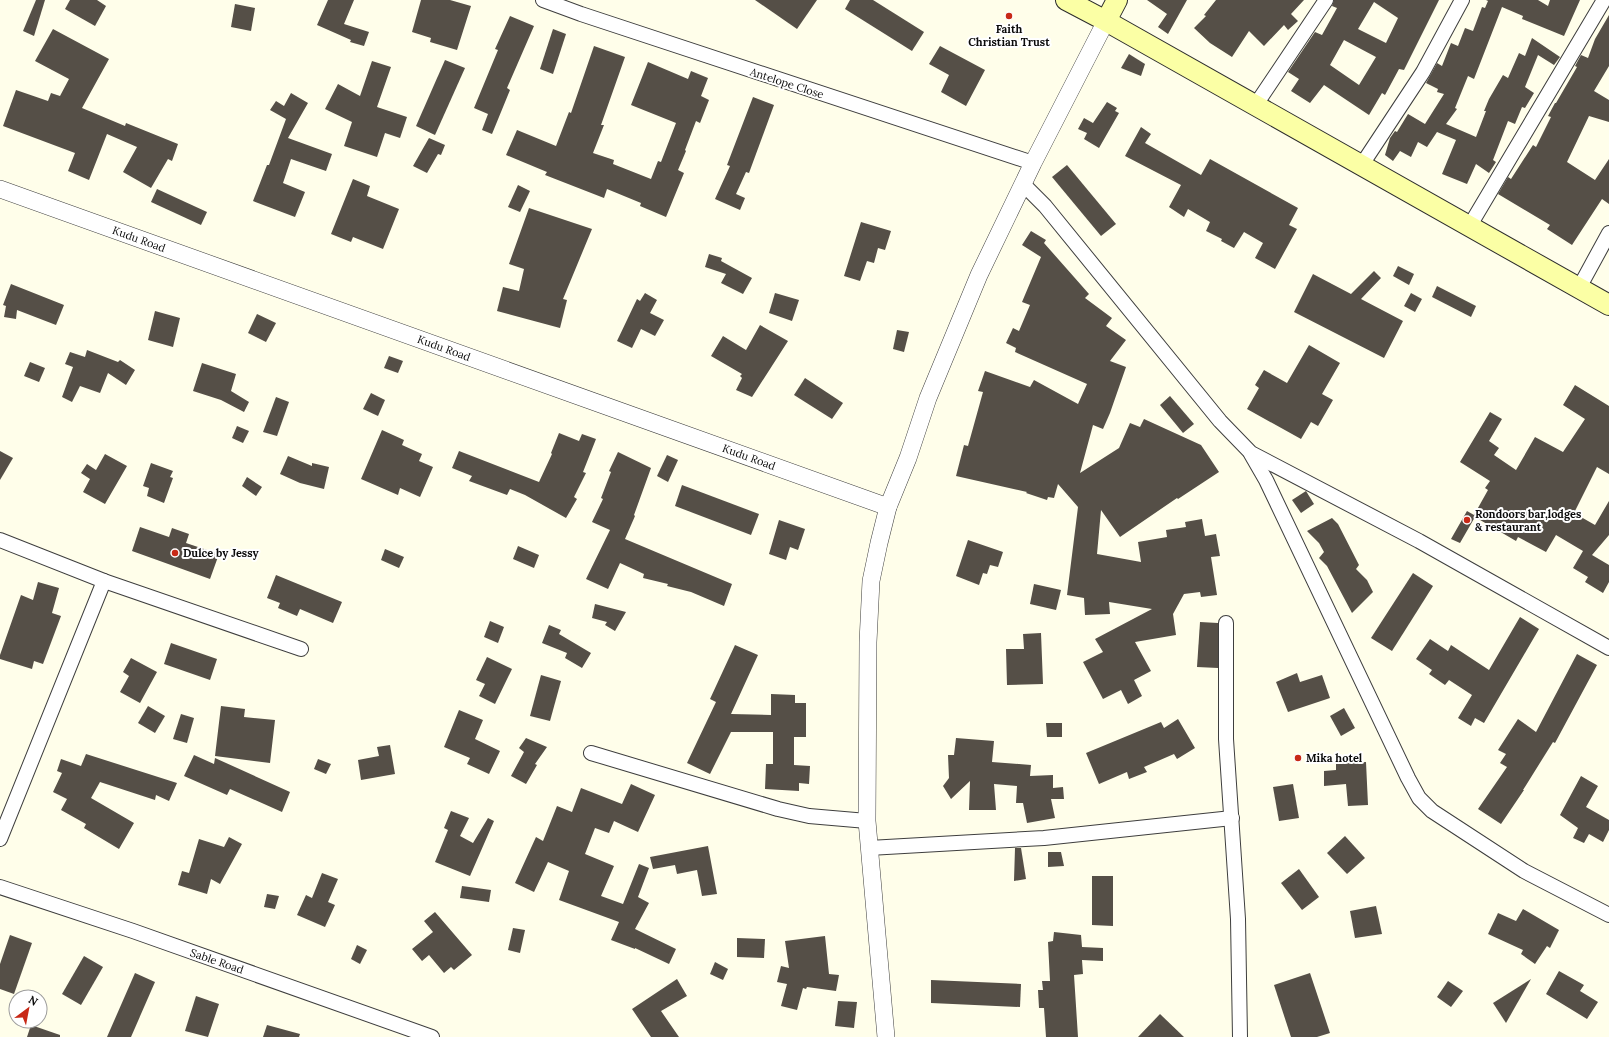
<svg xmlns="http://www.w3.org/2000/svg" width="1609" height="1037" viewBox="0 0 1609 1037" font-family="Lora,serif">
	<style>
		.building { fill: #554f47; fill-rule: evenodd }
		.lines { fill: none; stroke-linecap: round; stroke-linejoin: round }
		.minor-casing { stroke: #3e3e3e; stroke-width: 16 }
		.tertiary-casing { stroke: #3e3e3e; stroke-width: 18 }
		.secondary-casing { stroke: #2d2d2d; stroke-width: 22 }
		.minor { stroke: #fff; stroke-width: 14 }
		.tertiary { stroke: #fff; stroke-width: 17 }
		.secondary { stroke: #fbffa5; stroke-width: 20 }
		.poi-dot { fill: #c82917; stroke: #fff; stroke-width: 1.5 }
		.labels { text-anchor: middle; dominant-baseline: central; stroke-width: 4; stroke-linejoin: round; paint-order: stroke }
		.poi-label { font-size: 11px; font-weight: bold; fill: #0b0b0b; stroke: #fff; text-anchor: start }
		.street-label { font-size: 11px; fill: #0b0b0b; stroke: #fff }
	</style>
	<rect width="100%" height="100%" fill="#fffeea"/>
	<g class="building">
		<path d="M36,0H45L34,36L23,31Z"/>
		<path d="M70,0H97L106,6L95,26L65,9Z"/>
		<path d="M328,0H354L344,24L369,32L364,46L350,42L351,40L317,25Z"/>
		<path d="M421,0H450L471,6L457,50L430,42L431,38L412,32Z"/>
		<path d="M755,0H817L797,29Z"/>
		<path d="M850,0H873L924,32L912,51L845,9Z"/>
		<path d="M1147,0H1187L1168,34L1158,27L1167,14Z"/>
		<path d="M1216,0H1304L1291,14L1298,21L1288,30L1284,25L1264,46L1249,31L1232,57L1210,43L1194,28L1206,16L1204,15Z"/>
		<path d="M1334,0H1439L1404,70L1399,69L1385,95L1382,93L1369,115L1324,85L1310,103L1291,91L1299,79L1288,72L1315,32L1322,35L1337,8L1332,6ZM1374,2L1398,18L1386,43L1358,29ZM1344,40L1376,57L1359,85L1330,65Z"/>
		<path d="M1486,0H1538L1548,6L1550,0H1580L1564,36L1522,19L1523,16L1502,7L1474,79L1468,76L1455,108L1457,109L1446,124L1476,137L1486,111H1484L1489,99L1503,75L1508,78L1519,53L1525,56L1532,38L1560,57L1554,65L1538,55L1525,87L1534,93L1525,108L1522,107L1515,124L1508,121L1493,160L1496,162L1489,173L1476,164L1467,184L1442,174L1456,140L1437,132L1427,147L1418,142L1411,157L1400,151L1393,161L1385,155L1390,138L1395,131L1397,132L1408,114L1425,124L1444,94L1437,92L1438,89L1426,83L1437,63L1442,66L1451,43L1458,46L1465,28L1473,31L1482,7L1485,8L1488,1Z"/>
		<path d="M235,4L255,8L251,31L231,27Z"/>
		<path d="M1609,15V66L1594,91L1609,100V122L1589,116L1567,162L1595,180L1609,159V204L1602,199L1572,245L1547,229L1550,225L1498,194L1508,177L1511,179L1533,145L1536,147L1551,117L1548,116L1555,103H1556L1577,67L1575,66L1581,55L1588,58L1595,39Z"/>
		<path d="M510,16L534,26L507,88L510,90L492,134L482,130L488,114L474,108L498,50L495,49Z"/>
		<path d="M53,29L109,59L82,108L125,126L126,123L178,144L172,161L168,159L151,188L123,172L137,147L107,134L89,180L68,171L75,153L3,126L16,90L48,101L51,93L60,96L69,79L35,61Z"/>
		<path d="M553,29L566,34L553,74L540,69Z"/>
		<path d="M594,46L625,57L601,125H604L593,153L614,160L613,164L651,179L658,161L661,162L676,123L631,105L648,62L688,79L691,71L708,78L701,96L709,100L700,123L696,121L685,150L686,151L678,170L684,173L666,217L640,206L641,203L607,189L604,198L545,175L547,172L506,155L517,130L556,146L569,112L571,113Z"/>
		<path d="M940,46L985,70L966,106L941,92L949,75L929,64Z"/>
		<path d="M1129,54L1145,64L1141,76L1121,68Z"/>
		<path d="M445,60L465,68L435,135L416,126Z"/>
		<path d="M372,61L391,67L377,107L407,117L400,138L385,133L377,157L344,146L352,122L325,109L338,84L360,96Z"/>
		<path d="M291,93L308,103L288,138L332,154L326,171L291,159L283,183L305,192L295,217L253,201L267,165H269L286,119L270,110L276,101L284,106Z"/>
		<path d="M753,97L774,105L749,173L746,172L736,194L745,198L740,210L715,199L730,166L727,165Z"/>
		<path d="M1107,102L1117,108L1115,111L1119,113L1099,148L1084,139L1087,133L1078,129L1084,118L1093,123Z"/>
		<path d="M1141,127L1151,134L1145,143L1201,175L1210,159L1298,208L1289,225L1297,229L1275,269L1255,258L1263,243L1244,232L1234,248L1221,241L1222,239L1206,231L1210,222L1188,209L1184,217L1169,207L1181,185L1125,156Z"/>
		<path d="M429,138L445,145L441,155L438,154L427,173L413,166Z"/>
		<path d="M1067,165L1116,224L1101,236L1052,177Z"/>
		<path d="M353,179L370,186L367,196L399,209L383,249L353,237L351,242L331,234Z"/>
		<path d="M518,185L530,191L520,212L508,207Z"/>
		<path d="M157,189L207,212L201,225L151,202Z"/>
		<path d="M529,208L592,229L563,299L567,300L560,328L497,311L503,287L519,291L524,269L509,264Z"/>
		<path d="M861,222L891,231L885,250L878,248L874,263L867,261L860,281L844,276Z"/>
		<path d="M1031,231L1046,240L1044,243L1089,294L1085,298L1112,318L1106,326L1126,340L1110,361L1126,367L1110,413L1103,429L1093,425L1080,473L1119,448L1130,423L1140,427L1144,419L1201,445L1219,472L1178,499L1177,498L1120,537L1101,510L1097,554L1141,562L1138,542L1167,537L1166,530L1186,527L1185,522L1202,519L1205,536L1216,534L1220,556L1211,557L1217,595L1201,597L1200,592L1184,594L1173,614L1176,635L1135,642L1151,671L1134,680L1142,696L1128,704L1121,690L1103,699L1083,662L1103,652L1095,639L1152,609L1109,602L1110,614L1085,615L1084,598L1067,595L1078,507L1058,484L1054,498L1048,497L1047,500L1026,493L1027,492L956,476L964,445L968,446L983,392L978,391L985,371L1030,387L1034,380L1078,404L1087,384L1015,352L1016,348L1006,343L1013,328L1019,331L1030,305L1022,302L1041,257L1022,245Z"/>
		<path d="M709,254L722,258L721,261L752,278L743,294L721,283L726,274L705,267Z"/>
		<path d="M1398,266L1414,274L1409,285L1393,276Z"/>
		<path d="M1374,271L1381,278L1361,299L1403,321L1384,358L1294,312L1313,274L1351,294Z"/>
		<path d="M11,284L64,305L56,325L17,310L16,319L4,317L6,306L3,305Z"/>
		<path d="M1437,286L1476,306L1471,317L1432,297Z"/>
		<path d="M645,293L657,300L650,313L664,320L655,336L641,329L632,348L617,341L637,299L640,301Z"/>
		<path d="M775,293L799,300L792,321L769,313Z"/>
		<path d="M1411,293L1422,299L1415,312L1404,306Z"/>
		<path d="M155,311L180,318L173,347L148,340Z"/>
		<path d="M257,314L276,323L266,342L248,333Z"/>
		<path d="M760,325L788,341L752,397L736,390L742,378L740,376L742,374L711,356L723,336L746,350Z"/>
		<path d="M897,330L909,332L904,352L893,349Z"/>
		<path d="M1309,345L1340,363L1322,394L1333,400L1318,426L1311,422L1301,439L1247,409L1259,388L1255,385L1264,370L1287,383Z"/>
		<path d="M87,350L118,362L120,360L135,370L126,385L108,373L100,393L80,386L72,402L62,397L73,367L65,364L70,352L85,357Z"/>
		<path d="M389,356L403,361L398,373L384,368Z"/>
		<path d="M30,362L45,368L39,382L24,376Z"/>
		<path d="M202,363L236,374L231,391L249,402L244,412L221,400L193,391Z"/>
		<path d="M805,378L843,403L832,419L794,395Z"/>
		<path d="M1575,385L1609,406V474L1597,467L1574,513L1595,525L1609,501V535L1592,555L1609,565V582L1603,593L1585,582L1588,577L1573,568L1583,551L1556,535L1546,552L1518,537L1516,541L1475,517L1460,543L1451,539L1467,511L1474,515L1488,490L1485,488L1490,481L1460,462L1490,412L1502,419L1489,441L1499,448L1494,455L1516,470L1535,437L1563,452L1585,419L1563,405Z"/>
		<path d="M371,393L385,400L378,416L363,409Z"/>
		<path d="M1170,396L1194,424L1183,433L1160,405Z"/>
		<path d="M276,397L289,402L277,436L263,432Z"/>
		<path d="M237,426L249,431L243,443L232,438Z"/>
		<path d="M382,430L404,440L402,445L422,454L419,461L433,467L420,497L400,488L398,495L361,479Z"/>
		<path d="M559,433L579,441L582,434L596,439L583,472L586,473L574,497L577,499L566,518L525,495L510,489L507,495L469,481L472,476L452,468L459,451L539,482L552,454L551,453Z"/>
		<path d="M0,451L13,458L0,480Z"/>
		<path d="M618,452L651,468L634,515L635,516L625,539L732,584L724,606L691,592L667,586L668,584L643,578L644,574L620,563L608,589L586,579L610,530L592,522L603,499L601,498L611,472L609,471Z"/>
		<path d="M105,454L127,466L105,504L83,492L90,479L81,473L87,464L96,470Z"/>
		<path d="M667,455L678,460L668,482L657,476Z"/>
		<path d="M288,456L312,466V463L329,467L324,489L300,483L280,474Z"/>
		<path d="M151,463L173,471L170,477L173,478L164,503L147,496L149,488L143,486Z"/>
		<path d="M247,477L262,487L256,496L242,486Z"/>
		<path d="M682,485L759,514L751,535L675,506Z"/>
		<path d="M1306,491L1314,504L1301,513L1292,500Z"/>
		<path d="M1332,518L1338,524L1359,565L1356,569L1367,580L1373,592L1352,613L1327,566L1319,558L1324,552L1319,543L1307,531Z"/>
		<path d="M779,520L805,529L798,550L790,547L786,560L769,554Z"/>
		<path d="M140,527L169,537L172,528L189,534L186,543L219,554L210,579L132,551Z"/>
		<path d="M968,540L1003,552L998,567L990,565L987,574L983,573L979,585L956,576Z"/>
		<path d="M518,546L539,555L534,568L513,559Z"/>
		<path d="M385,549L404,557L399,568L381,560Z"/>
		<path d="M1413,573L1433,586L1392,651L1371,638Z"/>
		<path d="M276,575L342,602L333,623L300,609L297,616L278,608L280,603L267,598Z"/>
		<path d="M38,582L59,588L52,613L61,616L43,664L34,661L32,669L0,659V655L21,595L33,600Z"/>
		<path d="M1034,584L1061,590L1056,610L1030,604Z"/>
		<path d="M595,604L626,612L615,631L605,625L607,622L592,618Z"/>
		<path d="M1520,617L1539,629L1484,723L1475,718L1471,726L1458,718L1472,695L1449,680L1445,685L1429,674L1432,670L1416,659L1430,639L1448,651L1451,645L1489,670Z"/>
		<path d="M490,621L504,627L498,643L484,637Z"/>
		<path d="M1200,622L1218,623V668L1197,667Z"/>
		<path d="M549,625L561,630L559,634L591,653L582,668L565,658L567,653L542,643Z"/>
		<path d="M1041,633L1043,684L1007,685L1006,649H1024L1023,634Z"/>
		<path d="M171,643L217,659L210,680L164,664Z"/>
		<path d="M735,645L758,655L731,714L771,715V694L795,695V703H806V737H794V765L810,766L809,784L799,783V791L765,789L766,764H773V732H731L710,774L687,763L716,702L710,699Z"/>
		<path d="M1577,654L1597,665L1555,743L1553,742L1523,790H1524L1501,824L1478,809L1507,767L1500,763L1506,754L1498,750L1518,719L1536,732Z"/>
		<path d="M487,657L512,669L495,704L479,696L485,684L476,680Z"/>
		<path d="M131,658L157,672L140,703L120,692L129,676L123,672Z"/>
		<path d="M1297,673L1300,682L1322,675L1330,698L1288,712L1276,682Z"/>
		<path d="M541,675L561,681L550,721L530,716Z"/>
		<path d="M148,706L165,716L155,733L138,723Z"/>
		<path d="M221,706L245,709L244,717L275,720L270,763L215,756Z"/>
		<path d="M1344,708L1355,728L1341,736L1330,716Z"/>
		<path d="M459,710L483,720L475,739L500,751L489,774L467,764L470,758L444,747Z"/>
		<path d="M181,714L194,718L187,743L173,739Z"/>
		<path d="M1178,719L1195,748L1177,759L1174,754L1144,767L1147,772L1129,779L1127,772L1099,784L1086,753L1161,722L1164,728Z"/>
		<path d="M1046,723H1062V737H1047Z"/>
		<path d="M526,738L547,747L535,764L537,765L526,784L511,776L524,752L519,748Z"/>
		<path d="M956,738L994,741L992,762L1031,765L1030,776L1053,775V788L1063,787L1064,799H1051L1055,818L1027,823L1023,803H1016L1017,786L994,784L996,810H969L970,781L951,799L943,786L949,778L948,755H954Z"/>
		<path d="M390,745L395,774L361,780L358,760L379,756L377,747Z"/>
		<path d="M86,754L177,783L169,801L156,795L155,800L100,782L91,798L134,823L119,849L84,828L86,824L61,810L67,799L53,792L62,773L57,771L61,759L81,766Z"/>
		<path d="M194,755L214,764L215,758L290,792L282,812L230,789L227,795L184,776Z"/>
		<path d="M318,759L331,764L326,774L314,769Z"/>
		<path d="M1366,762L1368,805L1348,806L1346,784L1324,786V771L1336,770V764Z"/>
		<path d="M1581,776L1598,786L1586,807L1609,820V830L1603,842L1589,834L1584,843L1573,838L1578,828L1560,815Z"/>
		<path d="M631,784L655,795L638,832L614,821L609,833L595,828L585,854L614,866L601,896L623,904L639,864L649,868L638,897L649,903L635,929L676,949L669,964L635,948V949L611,940L619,922L559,900L569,871L548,862L534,892L515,883L536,837L543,841L557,806L572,812L581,788L622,804Z"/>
		<path d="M1293,784L1299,818L1279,821L1273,787Z"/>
		<path d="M451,811L469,818L460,836L473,843L488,818L494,821L470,876L435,862L448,830L444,828Z"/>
		<path d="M1345,836L1365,858L1347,874L1327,853Z"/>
		<path d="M229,837L242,844L220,884L211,879L207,894L178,885L182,871L189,873L199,839L224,847Z"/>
		<path d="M708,846L717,894L702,896L697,870L677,874L675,865L653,869L650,857Z"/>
		<path d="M1015,848H1021L1026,879L1014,881Z"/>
		<path d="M1048,852H1061L1064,866L1048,867Z"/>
		<path d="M1299,869L1319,897L1302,910L1281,883Z"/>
		<path d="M322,873L338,879L328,902L335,905L325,927L297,915L306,895L312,898Z"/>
		<path d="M1092,876H1113V926L1092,925Z"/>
		<path d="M462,886L491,890L489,902L460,898Z"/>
		<path d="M267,894L279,896L275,909L264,907Z"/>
		<path d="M1376,906L1382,934L1355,938L1350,911Z"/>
		<path d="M1523,909L1559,930L1550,948L1547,946L1535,964L1521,954L1523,950L1488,934L1498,913L1516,921Z"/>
		<path d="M435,912L472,955L454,970L451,967L444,973L429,955L422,961L412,949L433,932L424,921Z"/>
		<path d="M513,928L525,930L520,953L508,950Z"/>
		<path d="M1054,932L1081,935L1082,947L1103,948V961L1082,960L1083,974L1074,975L1078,1037H1046L1044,1008H1039L1038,990H1043L1042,981H1050L1048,942L1053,941Z"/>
		<path d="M10,935L32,943L14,994L0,989V964Z"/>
		<path d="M825,936L829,974L839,975L836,991L807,987L806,989L803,988L797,1010L781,1006L787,984L777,982L781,966L789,968L785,941Z"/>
		<path d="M737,938L765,939L764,958L737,957Z"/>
		<path d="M357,945L367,950L360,964L351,959Z"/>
		<path d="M84,956L103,967L81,1005L62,994Z"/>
		<path d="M715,962L728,969L723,980L710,974Z"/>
		<path d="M1559,971L1584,985L1580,991L1598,1002L1587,1019L1546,994Z"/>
		<path d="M135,973L155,982L131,1037H107Z"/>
		<path d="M1310,973L1330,1033L1317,1037H1291L1274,985Z"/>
		<path d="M677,979L687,996L661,1011L679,1037H651L632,1009Z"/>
		<path d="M1531,979L1506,1023L1493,1003Z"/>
		<path d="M931,980L1021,984L1020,1007L931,1003Z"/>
		<path d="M1448,981L1463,991L1451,1007L1437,997Z"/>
		<path d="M196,996L219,1004L208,1037L185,1031Z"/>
		<path d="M838,1001L857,1002L854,1028L835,1026Z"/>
		<path d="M1160,1014L1184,1037H1138Z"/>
		<path d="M31,1025L60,1035V1037H27Z"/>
		<path d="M267,1025L300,1034L299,1037H263Z"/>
	</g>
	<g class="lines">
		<g class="minor-casing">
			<g id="minor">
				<path d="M543,0L581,14L1033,163"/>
				<path d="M1255,106L1326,0"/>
				<path d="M1361,166L1423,72L1462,0"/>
				<path d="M1023,184L1045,206L1220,421L1251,453L1419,541L1609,648"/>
				<path d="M1469,227L1604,0"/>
				<path d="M1579,288L1609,233"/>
				<path d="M1251,454L1266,480L1408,778L1419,798L1432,811L1524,871L1609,915"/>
				<path d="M0,540L104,581L301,649"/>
				<path d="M1226,623V739L1238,919L1240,1037"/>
				<path d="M591,753L778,809L809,816L867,821"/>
				<path d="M0,839L104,581"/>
				<path d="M869,848L1044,838L1232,818"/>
				<path d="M0,887L133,931L432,1037"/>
			</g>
		</g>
		<g class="tertiary-casing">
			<g id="tertiary">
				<path d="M0,189L888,507"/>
				<path d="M886,1037L867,821L868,642L871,581L879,543L888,507L908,458L928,398L979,275L1033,163L1106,21"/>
			</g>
		</g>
		<g class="secondary-casing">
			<g id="secondary">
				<path d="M1066,0L1106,21L1609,305"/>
				<path d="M1106,21L1117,0"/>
			</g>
		</g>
		<use href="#minor" class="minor"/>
		<use href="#tertiary" class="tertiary"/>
		<use href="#secondary" class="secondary"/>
	</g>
	<g class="poi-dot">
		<circle cx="1009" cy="16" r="4"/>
		<circle cx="1467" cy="520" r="4"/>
		<circle cx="175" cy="553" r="4"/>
		<circle cx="1298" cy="758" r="4"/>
	</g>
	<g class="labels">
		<g class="poi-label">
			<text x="1009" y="29" text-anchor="middle">Faith<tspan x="1009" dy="13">Christian Trust</tspan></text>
			<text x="1475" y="514">Rondoors bar,lodges<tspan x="1475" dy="13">&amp; restaurant</tspan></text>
			<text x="183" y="553">Dulce by Jessy</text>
			<text x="1306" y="758">Mika hotel</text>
		</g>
		<g class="street-label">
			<text transform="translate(787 83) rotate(18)">Antelope Close</text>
			<text transform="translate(139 239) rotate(20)">Kudu Road</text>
			<text transform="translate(444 348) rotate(20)">Kudu Road</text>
			<text transform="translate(749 457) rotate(20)">Kudu Road</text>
			<text transform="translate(217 961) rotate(19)">Sable Road</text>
		</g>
	</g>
	<g transform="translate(28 1009) rotate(32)"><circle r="19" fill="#ffffff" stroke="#9d9d9d"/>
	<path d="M0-3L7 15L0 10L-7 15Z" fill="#c82917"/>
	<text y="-6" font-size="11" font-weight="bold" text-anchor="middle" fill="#0b0b0b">N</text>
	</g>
</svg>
